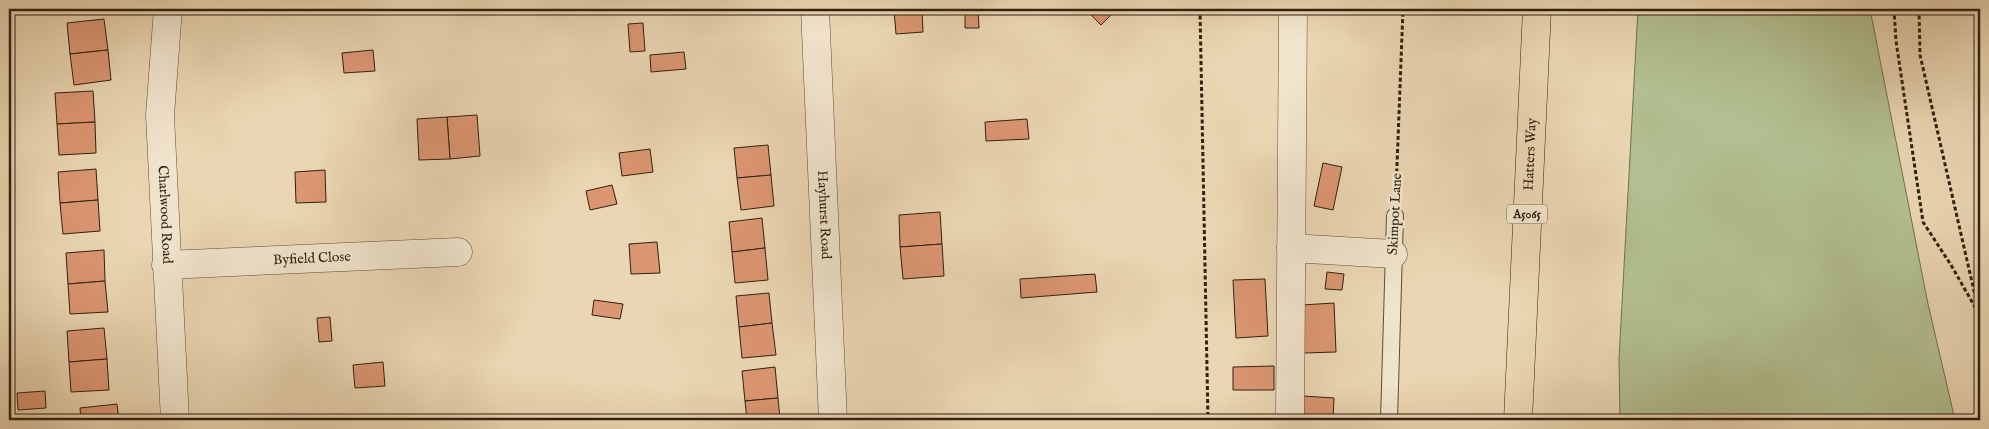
<svg xmlns="http://www.w3.org/2000/svg" width="1989" height="429" viewBox="0 0 1989 429" font-family="'IM FELL English',serif">
	<style>
		.green { fill: #b2bf90; stroke: #727050 }
		.building { fill: #db9672; stroke: #312110 }
		.lines { fill: none; stroke-linecap: round; stroke-linejoin: round }
		.service-casing { stroke: #5f4e38; stroke-width: 18 }
		.minor-casing { stroke: #5f4e38; stroke-width: 29 }
		.primary-casing { stroke: #312110; stroke-width: 29 }
		.path { stroke: #312110; stroke-width: 3; stroke-dasharray: 4 2.5; stroke-linecap: butt }
		.service { stroke: #f1e4cd; stroke-width: 16 }
		.minor { stroke: #f1e4cd; stroke-width: 28 }
		.primary { stroke: #ead6b2; stroke-width: 28 }
		.labels { text-anchor: middle; dominant-baseline: central; stroke-width: 5; stroke-linejoin: round; paint-order: stroke }
		.shield { fill: #f1e4cd; stroke: #6b5c49; stroke-width: 1 }
		.shield-label { font-size: 12px; font-weight: bold; fill: #312110 }
		.street-label { font-size: 14px; fill: #312110; stroke: #f1e4cd }
	</style>
	<rect width="100%" height="100%" fill="#ead6b2"/>
	<filter id="stains"><feTurbulence type="fractalNoise" baseFrequency=".004" numOctaves="4"/><feColorMatrix values="0 0 0 0 .2 0 0 0 0 .09 0 0 0 0 .02 0 0 0 .5 -.17"/></filter>
	<radialGradient id="worn" r=".72"><stop offset=".6" stop-color="#630" stop-opacity="0"/><stop offset="1" stop-color="#630" stop-opacity=".3"/></radialGradient>
	<path class="green" d="M1638,9H1870L1928,304L1955,420H1620L1619,359Z"/>
	<g class="building">
		<path d="M922,9L923,32L896,34L894,10Z"/>
		<path d="M965,9H978L979,28H965Z"/>
		<path d="M1085,9H1117L1101,25Z"/>
		<path d="M104,19L108,50L70,54L67,23Z"/>
		<path d="M643,23L645,51L630,52L628,24Z"/>
		<path d="M108,50L111,80L74,85L70,54Z"/>
		<path d="M373,50L375,71L344,73L342,53Z"/>
		<path d="M684,52L686,69L651,72L650,55Z"/>
		<path d="M93,91L95,122L57,124L55,93Z"/>
		<path d="M477,115L480,156L450,159L447,117Z"/>
		<path d="M447,117L450,159L419,160L417,119Z"/>
		<path d="M1027,119L1029,139L986,141L985,122Z"/>
		<path d="M95,122L96,153L59,155L57,124Z"/>
		<path d="M768,145L771,175L737,178L734,148Z"/>
		<path d="M650,149L653,172L622,176L619,153Z"/>
		<path d="M1323,163L1342,167L1333,210L1314,206Z"/>
		<path d="M96,169L98,200L60,203L58,172Z"/>
		<path d="M325,170L326,202L296,203L295,172Z"/>
		<path d="M771,175L774,206L741,210L737,178Z"/>
		<path d="M612,185L617,204L590,210L586,191Z"/>
		<path d="M98,200L100,231L63,234L60,203Z"/>
		<path d="M940,212L942,244L900,247L899,215Z"/>
		<path d="M762,218L765,248L732,252L729,222Z"/>
		<path d="M657,242L660,273L631,274L629,244Z"/>
		<path d="M942,244L944,276L903,279L900,247Z"/>
		<path d="M765,248L768,280L735,283L732,252Z"/>
		<path d="M104,250L105,281L68,284L66,253Z"/>
		<path d="M1327,272L1344,274L1342,290L1325,289Z"/>
		<path d="M1095,274L1097,292L1021,298L1020,279Z"/>
		<path d="M1265,279L1268,336L1236,338L1233,280Z"/>
		<path d="M105,281L108,312L70,314L68,284Z"/>
		<path d="M769,293L772,323L739,327L736,296Z"/>
		<path d="M594,300L623,304L620,319L592,315Z"/>
		<path d="M1334,303L1336,352L1304,353L1302,305Z"/>
		<path d="M330,317L332,341L319,342L317,318Z"/>
		<path d="M772,323L776,355L742,358L739,327Z"/>
		<path d="M104,328L107,359L69,362L67,331Z"/>
		<path d="M107,359L109,390L71,392L69,362Z"/>
		<path d="M383,362L385,386L355,388L353,365Z"/>
		<path d="M1274,366V390H1233V367Z"/>
		<path d="M775,367L778,398L745,401L742,371Z"/>
		<path d="M45,391L46,408L18,410L17,393Z"/>
		<path d="M1303,396L1334,398L1333,420H1302Z"/>
		<path d="M778,398L780,420H747L745,401Z"/>
		<path d="M117,404L119,420H81L80,408Z"/>
	</g>
	<g class="lines">
		<g class="service-casing">
			<path id="service" d="M1389,420L1395,216"/>
		</g>
		<g class="minor-casing">
			<g id="minor">
				<path id="s1" d="M168,9L160,115L175,420"/>
				<path id="s2" d="M815,9L833,420"/>
				<path d="M1291,248L1393,254"/>
				<path id="s3" d="M166,265L458,252"/>
				<path d="M1290,420L1293,9"/>
			</g>
		</g>
		<g class="primary-casing">
			<g id="primary">
				<path id="s4" d="M1518,420L1537,9"/>
			</g>
		</g>
		<g class="path">
			<path d="M1200,9L1208,420"/>
			<path d="M1894,9L1896,41L1923,222L1951,265L1979,314"/>
			<path d="M1919,9L1920,55L1980,317"/>
			<path d="M1396,192L1403,9"/>
		</g>
		<use href="#service" class="service"/>
		<use href="#minor" class="minor"/>
		<use href="#primary" class="primary"/>
	</g>
	<g class="labels">
		<rect class="shield" x="1507" y="204.5" width="40" height="19" rx="4"/>
		<g class="shield-label">
			<text x="1527" y="214">A5065</text>
		</g>
		<g class="street-label">
			<text stroke="none"><textPath href="#s4" startOffset="266">Hatters Way</textPath></text>
			<text stroke="none"><textPath href="#s1" startOffset="206">Charlwood Road</textPath></text>
			<text stroke="none"><textPath href="#s2" startOffset="206">Hayhurst Road</textPath></text>
			<text transform="translate(1395 214) rotate(-87)">Skimpot Lane</text>
			<text stroke="none"><textPath href="#s3" startOffset="146">Byfield Close</textPath></text>
		</g>
	</g>
	<rect width="1989" height="429" fill="none" stroke="#ead6b2" stroke-width="30"/>
	<rect x="10" y="10" width="1969" height="409" fill="none" stroke="#312110" stroke-width="2.5"/>
	<rect x="15" y="15" width="1959" height="399" fill="none" stroke="#312110"/>
	<rect width="100%" height="100%" filter="url(#stains)"/>
	<rect width="100%" height="100%" fill="url(#worn)"/>
</svg>
